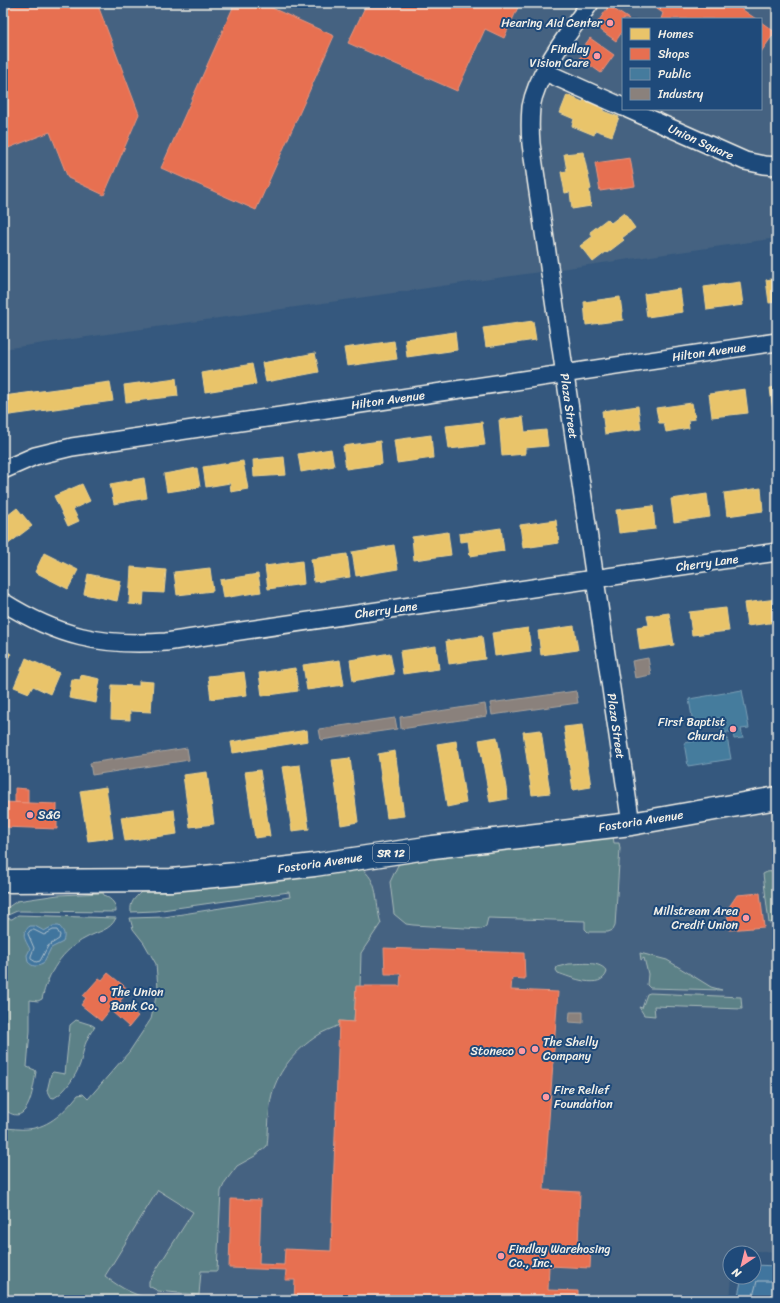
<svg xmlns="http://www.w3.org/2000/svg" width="780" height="1303" viewBox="0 0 780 1303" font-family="Sriracha,sans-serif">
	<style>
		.built { fill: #446281; fill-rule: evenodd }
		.green { fill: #5b8187; stroke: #a8b9b8 }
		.water { fill: #41759e; stroke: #89a7bc }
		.homes { fill: #e9c46a; stroke: #ecd290 }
		.shops { fill: #e76f51; stroke: #eb967e }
		.public { fill: #457b9d; stroke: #7a9eb4 }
		.industry { fill: #8a817c; stroke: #aaa39c }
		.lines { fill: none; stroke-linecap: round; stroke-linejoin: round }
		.shore { stroke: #acbfca; stroke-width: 1 }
		.minor-casing { stroke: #f4f1e8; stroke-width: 20 }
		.major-casing { stroke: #f4f1e8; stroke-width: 25 }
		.minor { stroke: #1f4a7a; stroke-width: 17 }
		.major { stroke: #1f4a7a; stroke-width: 22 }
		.poi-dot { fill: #ff9aa2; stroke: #1f4a7a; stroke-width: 1.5 }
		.labels { text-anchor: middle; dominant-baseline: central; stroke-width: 4; stroke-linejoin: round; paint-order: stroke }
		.shield { fill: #1f4a7a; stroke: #b4bfc7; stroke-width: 1 }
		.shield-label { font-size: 11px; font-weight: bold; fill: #f4f1e8 }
		.poi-label { font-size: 12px; fill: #f4f1e8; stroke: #1f4a7a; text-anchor: end }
		.street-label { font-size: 12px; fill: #f4f1e8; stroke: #1f4a7a }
	</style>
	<rect width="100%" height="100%" fill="#35587e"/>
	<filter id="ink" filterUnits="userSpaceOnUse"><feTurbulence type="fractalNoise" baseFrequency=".025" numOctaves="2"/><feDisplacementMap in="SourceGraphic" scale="8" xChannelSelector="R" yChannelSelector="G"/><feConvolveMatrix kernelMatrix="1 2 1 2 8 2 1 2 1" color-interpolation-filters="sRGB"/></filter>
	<g filter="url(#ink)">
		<g class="built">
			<path d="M3,3H777V238L3,349ZM623,19H761V109H623Z"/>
			<path d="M777,796V1252L735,1250L734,1253H730V1277H732L730,1300H7L288,900L277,870Z"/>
		</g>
		<g class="green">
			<path d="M613,836L614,843H619L620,848L615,926L613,930L608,932H588L585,929V921L488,918L486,926L482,929L413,925L406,924L394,914L390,882L398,865L406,860Z"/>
			<path d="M359,867C381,881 374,902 381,923L361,953L360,987H356L354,1022L339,1021V1025C332,1029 323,1031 317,1036C296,1050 279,1069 272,1094C268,1109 269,1130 267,1146L255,1156L237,1166L225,1182L221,1191L217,1271H201L199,1295L158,1291L149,1286V1281L193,1212L158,1190L105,1276C120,1288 139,1298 158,1300H3V1128C11,1128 20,1130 28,1129C50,1127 65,1111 78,1095L83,1094L88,1099L129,1052L151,1019L158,988L156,964L144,943L133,929L130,918L164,917L290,897L289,892L155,911L131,912C130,902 134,899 141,892H168L262,881Z"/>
			<path d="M777,871V922L769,923L763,874L767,872Z"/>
			<path d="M103,893L104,895C112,900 116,903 116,912L17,911L8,915L3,913L4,910L17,901L58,895Z"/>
			<path d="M18,915L116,918C110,931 98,931 86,938C62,950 48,973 42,999L38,1001L30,1000V1031L27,1067L35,1070L36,1072C33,1087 29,1132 3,1108L6,1009L3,978V918L12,919Z"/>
			<path d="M640,953L667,960L711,987L722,990L650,988L647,985L648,974L644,958L641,960Z"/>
			<path d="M569,964C580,964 601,960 607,972C601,991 570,977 558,973L556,970L557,967Z"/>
			<path d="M650,993L741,997L742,1009L654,1006L655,1016L644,1015L639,1007L642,1008L647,994Z"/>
			<path d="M76,1020L92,1025L95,1027C85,1038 84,1050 80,1064C76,1076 65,1092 54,1098L50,1097L47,1091L51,1074L53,1072L65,1074L70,1025Z"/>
		</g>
		<g class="water">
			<path d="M30,926H35L44,931L53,926H59C65,932 65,935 63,942L51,948L43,964C36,967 33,967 28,962L27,955L30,949C25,940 20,933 30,926Z"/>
			<path d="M754,1265L777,1266V1297L775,1300H737L742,1277H754Z"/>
		</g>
		<g class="homes">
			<path d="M567,95L583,102L584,99L604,107L603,111L619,117L612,136L595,130L594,135L572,126L574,119L560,113Z"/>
			<path d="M583,152L591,189L589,190L591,206L572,209L570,192L565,193L561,172L567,171L564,154Z"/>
			<path d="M624,213L635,228L622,238L624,240L607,253L606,252L593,262L580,246L593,236L590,232L607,219L611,223Z"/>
			<path d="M777,278V302L769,303L766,280Z"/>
			<path d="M740,282L743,305L707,310L704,287Z"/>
			<path d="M680,289L683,312L647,317L644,294Z"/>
			<path d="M620,297L623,320L586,325L584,302Z"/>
			<path d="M533,321L536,340L486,347L483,328Z"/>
			<path d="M455,332L457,350L407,357L405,339Z"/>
			<path d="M394,341L397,359L347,366L344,348Z"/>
			<path d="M315,353L319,372L266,382L262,363Z"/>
			<path d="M252,364L256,384L205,392L202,373Z"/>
			<path d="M176,378L178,396L126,402L124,385Z"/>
			<path d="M110,382L113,401L3,416V396Z"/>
			<path d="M777,387V410L773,411L770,388Z"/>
			<path d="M745,389L748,413L712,417L709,394Z"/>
			<path d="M692,403L695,419L688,420L689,428L666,432L664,423H659L656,408Z"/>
			<path d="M638,406L641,429L605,434L602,411Z"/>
			<path d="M523,417L525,432L546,430L548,446L525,448V454L502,456L499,420Z"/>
			<path d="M482,422L485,445L449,449L446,426Z"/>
			<path d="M431,435L433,458L397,463L394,440Z"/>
			<path d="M380,441L382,464L346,469L343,446Z"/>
			<path d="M331,449L334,466L301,472L298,454Z"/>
			<path d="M284,457L286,475L254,477L253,460Z"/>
			<path d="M243,461L248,489L231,492L230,483L206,487L203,467Z"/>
			<path d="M197,468L200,487L167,492L164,474Z"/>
			<path d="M144,478L147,498L114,504L110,484Z"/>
			<path d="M82,484L90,501L73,509L79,521L68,526L54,496Z"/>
			<path d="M761,488L763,511L727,516L724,493Z"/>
			<path d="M707,494L710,517L674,522L671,499Z"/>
			<path d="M653,506L655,529L619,533L616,510Z"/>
			<path d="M17,508L32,526L3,548V519Z"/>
			<path d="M556,520L559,543L523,548L520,525Z"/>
			<path d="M501,528L504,551L470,556L468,541L460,542L459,534Z"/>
			<path d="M448,532L451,555L414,560L412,537Z"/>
			<path d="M394,545L398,569L356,576L352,552Z"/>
			<path d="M44,553L78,570L68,589L35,572Z"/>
			<path d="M347,554L350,577L314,582L311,559Z"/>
			<path d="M302,561L304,584L268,589L265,566Z"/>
			<path d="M131,567L166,570L164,593L144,592L143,605L129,604Z"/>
			<path d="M210,568L213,591L177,595L174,572Z"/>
			<path d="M88,574L121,581L117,601L84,594Z"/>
			<path d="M258,574L261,592L223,598L220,580Z"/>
			<path d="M777,599V622L747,626L744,603Z"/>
			<path d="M726,608L729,631L692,635L689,612Z"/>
			<path d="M669,613L674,645L640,650L637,627L649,625L647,616Z"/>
			<path d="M574,626L578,650L541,655L538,631Z"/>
			<path d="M528,628L531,651L495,656L492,633Z"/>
			<path d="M482,636L485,659L449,664L446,641Z"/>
			<path d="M436,646L439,669L403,674L400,651Z"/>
			<path d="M3,649L11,654L3,665Z"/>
			<path d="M390,653L394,674L353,681L350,660Z"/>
			<path d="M26,658L59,673L50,694L33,686L29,693L14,687Z"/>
			<path d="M340,660L344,685L307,690L303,665Z"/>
			<path d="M295,668L298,691L262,696L259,673Z"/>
			<path d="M244,672L247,695L211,699L208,676Z"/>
			<path d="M81,675L100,679L96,703L69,698L72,679L80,680Z"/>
			<path d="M139,681L153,682L151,712L130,711V720L111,719L112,685L139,686Z"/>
			<path d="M582,725L591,787L573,790L564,727Z"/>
			<path d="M307,730L308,741L233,753L231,742Z"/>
			<path d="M541,730L550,793L532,795L523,732Z"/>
			<path d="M497,737L508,799L490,802L479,740Z"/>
			<path d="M456,741L466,803L447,807L437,744Z"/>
			<path d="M395,751L404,816L387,818L378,754Z"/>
			<path d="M350,758L358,822L341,825L332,760Z"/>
			<path d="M300,765L309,829L292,831L282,767Z"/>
			<path d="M260,770L270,836L255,838L245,772Z"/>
			<path d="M207,772L214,824L190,827L183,775Z"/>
			<path d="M106,787L113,838L88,841L80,791Z"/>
			<path d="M174,810L177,834L125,841L121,817Z"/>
		</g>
		<g class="shops">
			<path d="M22,3H97L139,114L104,195L68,178L50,132L3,150V10Z"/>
			<path d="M235,3H261L334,36L256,210L161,168Z"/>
			<path d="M367,3H520L504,38L485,29L457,91L348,43Z"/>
			<path d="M648,3H733L756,19H661L663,13Z"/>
			<path d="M609,6L629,19H623V30L616,41L595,26Z"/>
			<path d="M761,22L775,32L761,52Z"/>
			<path d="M590,38L614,55L601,73L580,58L587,49L584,46Z"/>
			<path d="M630,158L635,186L600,191L595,163Z"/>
			<path d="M15,788L28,789V803L15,802Z"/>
			<path d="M3,802L57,804V829L3,827Z"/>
			<path d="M760,893L764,927L729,930L727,910L737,895Z"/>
			<path d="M384,948L524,953L525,979L512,978L511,990L558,992L544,1190L580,1192L578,1247H591L590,1268L549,1266L548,1290L578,1291V1300H294L295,1280H285L286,1270L229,1268L231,1199L261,1200L259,1264L284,1265L285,1249L331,1251L339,1021L354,1022L356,986H400L401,974H385Z"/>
			<path d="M108,973L129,990L120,1001L138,1016L129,1027L110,1010L101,1021L81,1005L86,998L83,996L99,978L102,980Z"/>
		</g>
		<path class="public" d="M742,690L749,728L741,729L743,738L734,739L733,732H726L731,759L688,766L684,743L722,736L719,718L693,723L689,699Z"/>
		<g class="industry">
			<path d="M648,658L651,675L635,678L632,661Z"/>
			<path d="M576,691L578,703L492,715L490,703Z"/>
			<path d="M485,704L487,716L401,729L400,717Z"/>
			<path d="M395,718L397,729L321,740L319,729Z"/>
			<path d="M187,748L189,760L92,775L90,763Z"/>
			<path d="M570,1012H583V1023L569,1022Z"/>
		</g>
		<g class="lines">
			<g class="shore">
				<path d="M31,930H34L44,935L53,930H57L60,935L59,939L48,946L40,961L36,962L31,959V956L34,948L28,934Z"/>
				<path d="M752,1300L757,1281H777"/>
			</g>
			<g class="minor-casing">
				<g id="minor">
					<path d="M590,3C570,32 537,72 531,107C530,119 530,132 531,144L631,824"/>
					<path d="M545,72L623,107"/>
					<path d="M628,109L745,161L764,165L777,166"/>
					<path d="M3,470L35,456L72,447L777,342"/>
					<path d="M3,602C57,636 102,647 166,642L777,552"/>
				</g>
			</g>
			<g class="major-casing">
				<path id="major" d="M3,881L171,880L236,874L314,865L433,847L631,824L777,798"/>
			</g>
			<use href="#minor" class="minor"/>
			<use href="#major" class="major"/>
		</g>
	</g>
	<g class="poi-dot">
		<circle cx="610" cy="23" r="4"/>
		<circle cx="597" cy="56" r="4"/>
		<circle cx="733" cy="729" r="4"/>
		<circle cx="30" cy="815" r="4"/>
		<circle cx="746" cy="918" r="4"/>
		<circle cx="103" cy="999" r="4"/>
		<circle cx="535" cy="1049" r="4"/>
		<circle cx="522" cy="1051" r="4"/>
		<circle cx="546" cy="1097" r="4"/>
		<circle cx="501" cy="1256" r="4"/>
	</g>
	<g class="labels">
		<rect class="shield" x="373" y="844" width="36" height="18" rx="3"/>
		<g class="shield-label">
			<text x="391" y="853">SR 12</text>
		</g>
		<g class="poi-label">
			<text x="602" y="23">Hearing Aid Center</text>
			<text x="589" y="49">Findlay<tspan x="589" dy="14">Vision Care</tspan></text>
			<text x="725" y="722">First Baptist<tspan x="725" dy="14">Church</tspan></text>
			<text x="38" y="815" text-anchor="start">S&amp;G</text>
			<text x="738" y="911">Millstream Area<tspan x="738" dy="14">Credit Union</tspan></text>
			<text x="111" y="992" text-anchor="start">The Union<tspan x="111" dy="14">Bank Co.</tspan></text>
			<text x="543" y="1042" text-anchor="start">The Shelly<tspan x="543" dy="14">Company</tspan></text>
			<text x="514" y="1051">Stoneco</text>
			<text x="554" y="1090" text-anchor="start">Fire Relief<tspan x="554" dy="14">Foundation</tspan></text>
			<text x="509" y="1249" text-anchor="start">Findlay Warehosing<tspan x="509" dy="14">Co., Inc.</tspan></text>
		</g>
		<g class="street-label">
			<text transform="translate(701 142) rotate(24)">Union Square</text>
			<text transform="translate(709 352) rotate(-8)">Hilton Avenue</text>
			<text transform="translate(388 400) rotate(-8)">Hilton Avenue</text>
			<text transform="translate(569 406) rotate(82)">Plaza Street</text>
			<text transform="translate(707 563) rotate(-8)">Cherry Lane</text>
			<text transform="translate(386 610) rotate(-8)">Cherry Lane</text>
			<text transform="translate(616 726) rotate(82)">Plaza Street</text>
			<text transform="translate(641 821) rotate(-9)">Fostoria Avenue</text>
			<text transform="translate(320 863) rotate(-8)">Fostoria Avenue</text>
		</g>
	</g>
	<rect width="780" height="1303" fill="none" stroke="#1f4a7a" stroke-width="16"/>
	<rect x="8" y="8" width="764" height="1287" fill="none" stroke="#f4f1e8" stroke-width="1.5" filter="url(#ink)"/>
	<rect x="622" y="18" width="140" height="92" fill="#1f4a7a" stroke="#748da6"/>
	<rect x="630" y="28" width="20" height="12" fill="#e9c46a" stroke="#748da6"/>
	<text x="658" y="38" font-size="12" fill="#f4f1e8">Homes</text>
	<rect x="630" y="48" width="20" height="12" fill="#e76f51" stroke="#748da6"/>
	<text x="658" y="58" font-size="12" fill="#f4f1e8">Shops</text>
	<rect x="630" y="68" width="20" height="12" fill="#457b9d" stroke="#748da6"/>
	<text x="658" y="78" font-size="12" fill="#f4f1e8">Public</text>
	<rect x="630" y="88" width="20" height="12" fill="#8a817c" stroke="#748da6"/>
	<text x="658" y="98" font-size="12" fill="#f4f1e8">Industry</text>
	<g transform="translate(742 1265) rotate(215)"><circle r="19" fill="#1f4a7a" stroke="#748da6"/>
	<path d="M0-3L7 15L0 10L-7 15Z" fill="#ff9aa2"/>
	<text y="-6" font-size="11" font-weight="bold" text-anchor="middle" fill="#f4f1e8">N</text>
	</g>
</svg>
